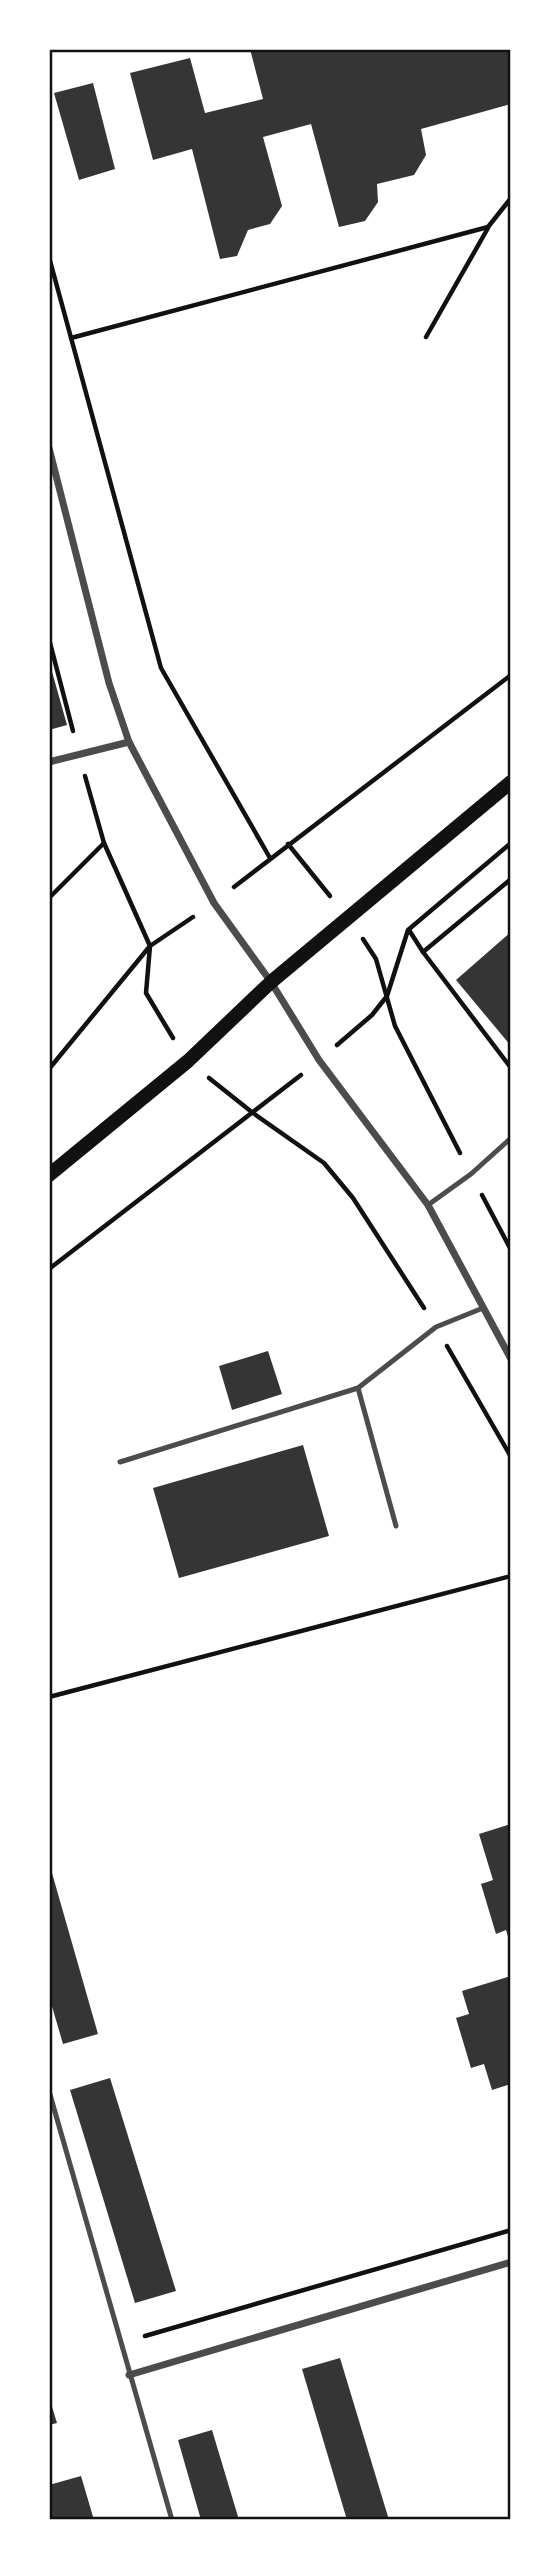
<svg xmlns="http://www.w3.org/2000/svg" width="560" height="2569" viewBox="0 0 560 2569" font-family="Lato,sans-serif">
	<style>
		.building { fill: #353535 }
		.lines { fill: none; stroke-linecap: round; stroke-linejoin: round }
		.path { stroke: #111; stroke-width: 4.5 }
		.service { stroke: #4c4c4c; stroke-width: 5 }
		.minor { stroke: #4c4c4c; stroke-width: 7 }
		.secondary { stroke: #111; stroke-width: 14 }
		.neatline { fill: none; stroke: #111; stroke-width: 2.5 }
	</style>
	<rect width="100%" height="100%" fill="#fff"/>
	<g class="building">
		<path d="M250,49H511V104L421,129L426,155L414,175L377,184L378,202L365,221L339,227L311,124L263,137L282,206L270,224L248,230L237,256L220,259L192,149L153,160L130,73L190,58L205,113L263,99Z"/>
		<path d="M93,83L115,169L79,180L54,93Z"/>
		<path d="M49,661L67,725L49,730Z"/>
		<path d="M511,932V1046L456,980Z"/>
		<path d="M268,1351L282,1394L232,1410L219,1366Z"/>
		<path d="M303,1445L329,1536L179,1578L153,1488Z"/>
		<path d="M511,1824V1943H510L506,1930L496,1934L481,1884L493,1880L479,1834Z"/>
		<path d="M50,1866L98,2034L63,2044L49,1996Z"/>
		<path d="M511,1976V2084L492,2090L484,2064L471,2068L456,2018L469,2014L462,1991Z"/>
		<path d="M110,2078L176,2291L135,2303L70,2090Z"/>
		<path d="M340,2358L389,2520H347L302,2369Z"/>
		<path d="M49,2397L57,2423L49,2425Z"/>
		<path d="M212,2430L239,2520H201L178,2440Z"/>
		<path d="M81,2476L94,2520H49V2485Z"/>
	</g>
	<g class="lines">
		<g class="path">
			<path d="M49,257L161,668L270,858"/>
			<path d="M426,337L488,228"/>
			<path d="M71,338L488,227L511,198"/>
			<path d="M49,639L73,731"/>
			<path d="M85,776L104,843L150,946L146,993L173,1038"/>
			<path d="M288,844L330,896"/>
			<path d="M234,887L511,675"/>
			<path d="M49,898L104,843"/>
			<path d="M409,930L423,952L511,879"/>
			<path d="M363,939L376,959L395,1026L460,1153"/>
			<path d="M423,952L511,1068"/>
			<path d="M337,1045L372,1015L387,996L408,930L511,843"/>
			<path d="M49,1069L150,946L193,917"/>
			<path d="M209,1078L253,1113L324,1163L353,1198L424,1308"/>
			<path d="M482,1195L511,1250"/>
			<path d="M49,1269L301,1075"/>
			<path d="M447,1346L511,1457"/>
			<path d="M49,1697L511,1576"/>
			<path d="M145,2336L511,2230"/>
		</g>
		<g class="service">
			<path d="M428,1205L471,1174L511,1138"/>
			<path d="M358,1388L396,1526"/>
			<path d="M120,1462L358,1388L436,1327L483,1308"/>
			<path d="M49,2091L172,2520"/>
		</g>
		<g class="minor">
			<path d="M49,448L109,683L129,742L214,903L271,982L319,1060L428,1205L511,1359"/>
			<path d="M49,762L129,742"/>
			<path d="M129,2375L511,2262"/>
		</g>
		<path class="secondary" d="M49,1175L188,1061L271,982L511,782"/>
	</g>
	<rect width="560" height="2569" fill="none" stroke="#ffffff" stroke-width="102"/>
	<rect x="51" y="51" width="458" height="2467" class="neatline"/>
</svg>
